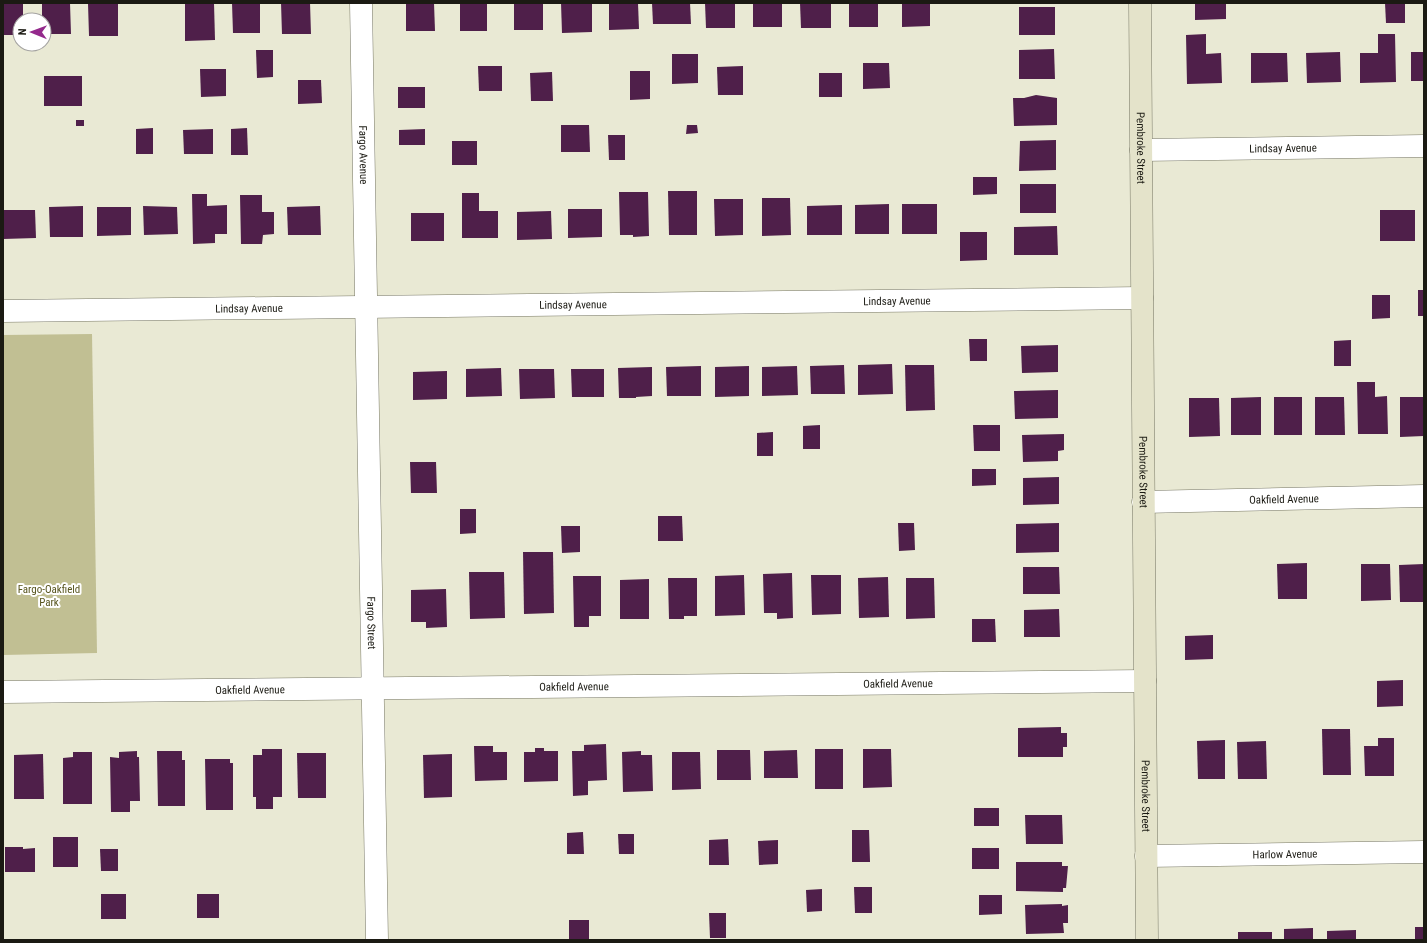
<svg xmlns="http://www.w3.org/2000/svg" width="1427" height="943" viewBox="0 0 1427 943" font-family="'Roboto Condensed',sans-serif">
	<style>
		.green { fill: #c1bf93 }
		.building { fill: #4f1f4a }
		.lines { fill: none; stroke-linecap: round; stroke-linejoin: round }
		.street-casing { stroke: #787866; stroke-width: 23 }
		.secondary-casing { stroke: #787866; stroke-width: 23 }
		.street { stroke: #fff; stroke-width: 22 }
		.secondary { stroke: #e4e3ca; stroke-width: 22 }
		.labels { text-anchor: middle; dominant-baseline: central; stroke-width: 4; stroke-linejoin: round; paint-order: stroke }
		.street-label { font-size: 11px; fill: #1b1a13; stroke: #fff }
		.park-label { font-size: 11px; fill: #58551f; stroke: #fff }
	</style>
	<rect width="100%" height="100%" fill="#e9e9d4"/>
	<path class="green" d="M92,334L97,653L3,655V335Z"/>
	<g class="building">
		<path d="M3,3H23V20H20V35H3Z"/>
		<path d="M42,3H70L71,34H44V20H42Z"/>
		<path d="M88,3H118V36H89Z"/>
		<path d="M185,3H214L215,40L185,41Z"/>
		<path d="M232,3H260V33H233Z"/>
		<path d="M281,3H310L311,34H282Z"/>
		<path d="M406,3H434L435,31H406Z"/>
		<rect x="460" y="3" width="27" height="28"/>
		<rect x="514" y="3" width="29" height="27"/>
		<path d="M561,3H592V32L562,33Z"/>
		<path d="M609,3H638L639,29L609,30Z"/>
		<path d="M652,3H690L691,24H653Z"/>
		<path d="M705,3H735V28H706Z"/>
		<rect x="753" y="3" width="29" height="24"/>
		<path d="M800,3H831V28H801Z"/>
		<rect x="849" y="3" width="29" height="24"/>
		<path d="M902,3H930V26L902,27Z"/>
		<path d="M1195,3H1226V19L1195,20Z"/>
		<path d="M1385,3H1405V23H1386Z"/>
		<rect x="1019" y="7" width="36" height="28"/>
		<path d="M1206,34V54L1221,53L1222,83L1187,84L1186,35Z"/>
		<path d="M1378,34H1395L1396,82L1360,83V53H1378Z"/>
		<path d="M1054,49L1055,79H1019V50Z"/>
		<path d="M256,50H273V77L257,78Z"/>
		<path d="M1340,52L1341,82L1307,83L1306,53Z"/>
		<rect x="1411" y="52" width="13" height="29"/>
		<path d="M1251,53H1287L1288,82L1251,83Z"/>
		<path d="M672,54H698V83L672,84Z"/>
		<path d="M863,63H889L890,88L863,89Z"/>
		<path d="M478,66H502V91H479Z"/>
		<path d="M743,66V95H718L717,67Z"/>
		<path d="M200,69H226V96L201,97Z"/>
		<path d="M630,71H650V99L630,100Z"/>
		<path d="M552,72L553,101H531L530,73Z"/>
		<rect x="819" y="73" width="23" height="24"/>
		<rect x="44" y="76" width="38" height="30"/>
		<path d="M298,80H321L322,103L298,104Z"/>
		<rect x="398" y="87" width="27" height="21"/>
		<path d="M1036,95L1057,98V125L1014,126L1013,98H1024Z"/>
		<rect x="76" y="120" width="8" height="6"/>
		<path d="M561,125H589L590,152H561Z"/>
		<path d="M687,125H697L698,133L686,134Z"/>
		<path d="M153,128V154H136V129Z"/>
		<path d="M247,128L248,155H231V129Z"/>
		<path d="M213,129V154H184L183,130Z"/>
		<path d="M425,129V145H399V130Z"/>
		<path d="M608,135H625V160H609Z"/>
		<path d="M1056,140V170L1019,171L1020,141Z"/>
		<rect x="452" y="141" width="25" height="24"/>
		<path d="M973,177H997V194L973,195Z"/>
		<rect x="1020" y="184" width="36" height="29"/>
		<path d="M668,191H697V235H669Z"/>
		<path d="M619,192H648L649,236L633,237V235H620Z"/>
		<path d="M462,193H479V211H498V238H462Z"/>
		<path d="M192,194H207V206L227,205V234H215V243L193,244Z"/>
		<path d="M240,195H262V212H274V234L263,235L262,244H241Z"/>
		<path d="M762,198H790L791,235L762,236Z"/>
		<path d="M714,199H743V235L715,236Z"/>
		<path d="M889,204V234H855V205Z"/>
		<rect x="902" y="204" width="35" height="30"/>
		<path d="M842,205V235H807V206Z"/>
		<path d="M83,206V237H50L49,207Z"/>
		<path d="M143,206L177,207L178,234L144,235Z"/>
		<path d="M320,206L321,235H288L287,207Z"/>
		<path d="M97,207H131V235L97,236Z"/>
		<path d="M568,209H602V237L568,238Z"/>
		<path d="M3,210H35L36,238L3,239Z"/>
		<rect x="1380" y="210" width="35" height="31"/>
		<path d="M551,211L552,239L517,240V212Z"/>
		<rect x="411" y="213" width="33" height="28"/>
		<path d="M1057,226L1058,255H1014V227Z"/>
		<path d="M960,232H987V260L960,261Z"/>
		<rect x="1418" y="290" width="6" height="26"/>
		<path d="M1372,295H1390V318L1372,319Z"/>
		<path d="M969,339H987V361H970Z"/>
		<path d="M1351,340V366H1334V341Z"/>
		<path d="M1058,345V372L1022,373L1021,346Z"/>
		<path d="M892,364L893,394L858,395V365Z"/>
		<path d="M844,365L845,394H811L810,366Z"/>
		<path d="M905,365H934L935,410L906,411Z"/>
		<path d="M701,366V396H667L666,367Z"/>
		<path d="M749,366V396L715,397V367Z"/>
		<path d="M797,366L798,395L762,396V367Z"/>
		<path d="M652,367V396L636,397V398H619L618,368Z"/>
		<path d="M501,368L502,396L466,397V369Z"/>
		<path d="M519,369H554L555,398L520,399Z"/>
		<path d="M571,369H604V397H572Z"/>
		<path d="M447,371V399L413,400V372Z"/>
		<path d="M1357,382H1375V397L1387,396L1388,434H1358Z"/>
		<path d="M1058,390V418L1015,419L1014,391Z"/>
		<path d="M1261,397V435H1231V398Z"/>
		<rect x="1274" y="397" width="28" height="38"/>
		<path d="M1315,397H1344L1345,435H1315Z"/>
		<path d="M1400,397H1424V436L1400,437Z"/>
		<path d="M1189,398H1219L1220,436L1189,437Z"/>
		<path d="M820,425V449H803V426Z"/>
		<path d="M973,425H1000V451H974Z"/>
		<path d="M773,432V456H757V433Z"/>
		<path d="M1064,434V450L1058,451V461L1023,462L1022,435Z"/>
		<path d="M410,462H436L437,493H411Z"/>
		<path d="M972,469H996V485L972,486Z"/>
		<path d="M1059,477V504L1023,505V478Z"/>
		<path d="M460,509H476V533L460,534Z"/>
		<path d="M658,516H682L683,541H658Z"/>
		<path d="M898,523H914L915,550L899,551Z"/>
		<path d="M1059,523V552L1016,553V524Z"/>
		<path d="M561,526H580V552L562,553Z"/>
		<path d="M523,552H553L554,613L524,614Z"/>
		<path d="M1307,563V599H1278L1277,564Z"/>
		<path d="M1361,564H1390L1391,600L1361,601Z"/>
		<path d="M1424,564V602H1400L1399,565Z"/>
		<path d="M1023,567H1059L1060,594H1023Z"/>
		<path d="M469,572H504L505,618L470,619Z"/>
		<path d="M792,573L793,618L777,619V613H764L763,574Z"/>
		<path d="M744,575L745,615L715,616V576Z"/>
		<path d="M811,575H841V614L812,615Z"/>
		<path d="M573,576H601V616H589V627H574Z"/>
		<path d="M888,577L889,617L859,618L858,578Z"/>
		<path d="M668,578H697V616H684V619H669Z"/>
		<path d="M906,578H934L935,618L906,619Z"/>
		<path d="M649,579V619H620V580Z"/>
		<path d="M446,589L447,627L426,628V622H411V590Z"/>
		<path d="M1059,609L1060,637H1024V610Z"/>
		<path d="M972,619H995L996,642H972Z"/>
		<path d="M1213,635V659L1185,660V636Z"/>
		<path d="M1403,680V706L1377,707V681Z"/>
		<path d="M1061,727V733H1067V747H1063V757H1018V728Z"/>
		<path d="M1322,729H1350L1351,775H1323Z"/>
		<path d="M1378,738H1394V776H1365L1364,746H1378Z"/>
		<path d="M1225,740V779H1198L1197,741Z"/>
		<path d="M1266,741L1267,779H1238L1237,742Z"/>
		<path d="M606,744L607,780L588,781V795L573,796L572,751H584V745Z"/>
		<path d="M474,746H493V752H507V780L475,781Z"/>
		<path d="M535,748H544V751H558V781L524,782V752H535Z"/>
		<path d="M262,749H282V797H273V809H256V797H253V755H262Z"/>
		<rect x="815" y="749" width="28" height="40"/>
		<path d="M863,749H891L892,787L863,788Z"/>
		<path d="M717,750H750L751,780H717Z"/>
		<path d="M797,750L798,778H764V751Z"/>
		<path d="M137,751V757H139L140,801H130V812H111L110,757L119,758V752Z"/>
		<path d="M157,751H182V760H185V806H158Z"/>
		<path d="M641,751V755H652L653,791L623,792L622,752Z"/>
		<path d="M73,752H92V804H63V758L73,757Z"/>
		<path d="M672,752H700L701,789L672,790Z"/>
		<path d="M297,753H326V798H298Z"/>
		<path d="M43,754L44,799H14V755Z"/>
		<path d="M452,754V797L424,798L423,755Z"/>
		<path d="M205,759H230V763H233V810H206Z"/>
		<rect x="974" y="808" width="25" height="18"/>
		<path d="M1025,815H1062L1063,844H1026Z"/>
		<path d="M852,830H869L870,862H852Z"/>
		<path d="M583,832L584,854H567V833Z"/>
		<path d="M618,834H634V854H619Z"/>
		<rect x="53" y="837" width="25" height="30"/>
		<path d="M728,839L729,865H709V840Z"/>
		<path d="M778,840V864L759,865L758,841Z"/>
		<path d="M5,847H23V849L35,848V872H5Z"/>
		<rect x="972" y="848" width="27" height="21"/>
		<path d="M100,849H118V871H101Z"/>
		<path d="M1016,862H1062V866H1068L1066,888H1063V892L1016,891Z"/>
		<path d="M854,887H872V913H855Z"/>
		<path d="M822,889V911L807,912L806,890Z"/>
		<rect x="101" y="894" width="25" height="25"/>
		<rect x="197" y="894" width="22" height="24"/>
		<path d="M979,895H1002V914L979,915Z"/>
		<path d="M1062,904V906L1068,905V923H1063L1064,933L1026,934L1025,905Z"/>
		<path d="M709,913H726V938H710Z"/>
		<rect x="569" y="920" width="20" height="20"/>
		<rect x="1415" y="927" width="9" height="13"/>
		<path d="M1313,928V940H1284V929Z"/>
		<path d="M1356,930V940H1327V931Z"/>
		<rect x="1238" y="932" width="34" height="8"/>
	</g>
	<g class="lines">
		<g class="street-casing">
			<g id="street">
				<path id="s1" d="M361,3L377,940"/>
				<path id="s2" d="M1141,150L1424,146"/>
				<path id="s3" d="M3,311L1142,298"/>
				<path id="s4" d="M1143,502L1424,496"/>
				<path id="s5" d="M3,692L1145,681"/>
				<path id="s6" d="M1146,856L1424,852"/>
			</g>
		</g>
		<g class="secondary-casing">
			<g id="secondary">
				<path id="s7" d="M1140,3L1147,940"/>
			</g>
		</g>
		<use href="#street" class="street"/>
		<use href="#secondary" class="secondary"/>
	</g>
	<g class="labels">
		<g class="street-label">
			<text stroke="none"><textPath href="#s7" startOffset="145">Pembroke Street</textPath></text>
			<text stroke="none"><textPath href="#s2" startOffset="142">Lindsay Avenue</textPath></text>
			<text stroke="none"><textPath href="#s1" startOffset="152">Fargo Avenue</textPath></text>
			<text stroke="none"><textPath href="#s3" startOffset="894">Lindsay Avenue</textPath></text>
			<text stroke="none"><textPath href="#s3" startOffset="570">Lindsay Avenue</textPath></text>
			<text stroke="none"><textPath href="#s3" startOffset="246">Lindsay Avenue</textPath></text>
			<text stroke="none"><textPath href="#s7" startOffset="469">Pembroke Street</textPath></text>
			<text stroke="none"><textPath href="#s4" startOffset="141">Oakfield Avenue</textPath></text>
			<text stroke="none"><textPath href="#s1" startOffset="620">Fargo Street</textPath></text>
			<text stroke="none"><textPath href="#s5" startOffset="895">Oakfield Avenue</textPath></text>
			<text stroke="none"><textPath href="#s5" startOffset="571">Oakfield Avenue</textPath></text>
			<text stroke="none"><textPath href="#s5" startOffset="247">Oakfield Avenue</textPath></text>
			<text stroke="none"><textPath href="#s7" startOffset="793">Pembroke Street</textPath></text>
			<text stroke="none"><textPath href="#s6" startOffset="139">Harlow Avenue</textPath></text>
		</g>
		<g class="park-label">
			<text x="49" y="589">Fargo-Oakfield<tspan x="49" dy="13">Park</tspan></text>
		</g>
	</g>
	<rect width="1427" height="943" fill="none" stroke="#1b1a13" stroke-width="8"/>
	<g transform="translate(32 32) rotate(271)"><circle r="19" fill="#ffffff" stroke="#a4a3a1"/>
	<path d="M0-3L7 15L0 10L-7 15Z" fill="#94298c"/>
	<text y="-6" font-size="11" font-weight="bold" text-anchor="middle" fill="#1b1a13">N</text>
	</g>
</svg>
